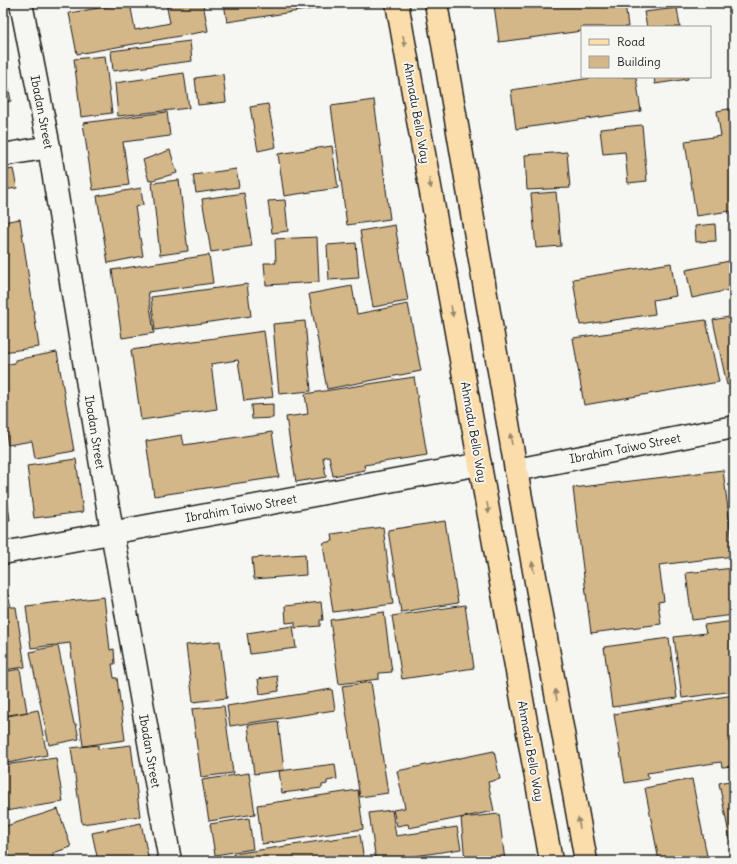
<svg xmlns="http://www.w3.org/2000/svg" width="737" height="864" viewBox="0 0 737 864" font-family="Delius,sans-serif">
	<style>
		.building { fill: #d4b788; stroke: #1c1c1c }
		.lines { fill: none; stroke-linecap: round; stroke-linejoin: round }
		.street-casing { stroke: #1c1c1c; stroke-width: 25 }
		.primary-casing { stroke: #1c1c1c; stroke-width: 25 }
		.street { stroke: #f6f6f2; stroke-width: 22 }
		.primary { stroke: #faddab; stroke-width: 22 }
		.oneway { fill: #96866b }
		.labels { text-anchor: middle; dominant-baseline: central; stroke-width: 3.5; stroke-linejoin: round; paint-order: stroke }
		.street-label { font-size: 12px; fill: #1c1c1c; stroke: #f6f6f2 }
	</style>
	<rect width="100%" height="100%" fill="#f6f6f2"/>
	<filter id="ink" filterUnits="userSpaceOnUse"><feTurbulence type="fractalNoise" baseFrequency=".025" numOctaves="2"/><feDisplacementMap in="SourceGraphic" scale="8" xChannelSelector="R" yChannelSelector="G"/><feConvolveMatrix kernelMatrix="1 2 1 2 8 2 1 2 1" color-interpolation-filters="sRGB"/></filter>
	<g filter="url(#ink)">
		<g class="building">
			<path d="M128,3H130L135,30L170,23L166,3H203L208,31L77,54L69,13Z"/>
			<path d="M224,3H332V6L227,22Z"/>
			<path d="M506,3H625L628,27H582V31L499,42L494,5Z"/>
			<path d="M677,8L680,27H647L644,12Z"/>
			<path d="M190,41L192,61L113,71L111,51Z"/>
			<path d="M3,56L11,101L3,103Z"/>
			<path d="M105,56L112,113L81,117L74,59Z"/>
			<path d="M184,73L189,108L118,116L115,83Z"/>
			<path d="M223,74L226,102L198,105L195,78Z"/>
			<path d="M592,77H636L641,111L516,129L511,90L592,78Z"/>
			<path d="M654,77H688V79L655,84Z"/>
			<path d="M374,100L390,219L347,225L331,106Z"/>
			<path d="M268,104L276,147L258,151L250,107Z"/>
			<path d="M734,108V218H732L730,211L696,216L685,141L721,136L717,111Z"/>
			<path d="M167,112L170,136L123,142L129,185L93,190L83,123Z"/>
			<path d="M642,125L647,181L628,183L625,152L603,154L600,129Z"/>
			<path d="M332,146L338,188L284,196L278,154Z"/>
			<path d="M170,150L177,173L149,181L143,160Z"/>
			<path d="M567,152L570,188L527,190L525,155Z"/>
			<path d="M13,169L17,188L3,190V171Z"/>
			<path d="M236,169L239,187L196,193L193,175Z"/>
			<path d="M179,180L188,251L160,255L152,183Z"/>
			<path d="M141,188L143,205L135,207L143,256L108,263L97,196Z"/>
			<path d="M556,192L561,246L536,248L531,194Z"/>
			<path d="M244,193L252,246L211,252L202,199Z"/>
			<path d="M285,200L288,231L272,233L268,201Z"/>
			<path d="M20,219L39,347L3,352V222Z"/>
			<path d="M715,224L716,241L696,242L695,226Z"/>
			<path d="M395,225L408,301L373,307L360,231Z"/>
			<path d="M317,237L319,282L266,285L264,263H276L275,239Z"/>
			<path d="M356,243L359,278L329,280L327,245Z"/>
			<path d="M209,255L213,283L148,292L154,333L122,338L112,270Z"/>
			<path d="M734,260V289L692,298L686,270Z"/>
			<path d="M671,263L676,296L653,300L655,314L580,325L573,279Z"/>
			<path d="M247,284L251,316L155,330L151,297Z"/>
			<path d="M352,286L357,314L408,304L421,371L327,389L309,294Z"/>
			<path d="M734,316V383L727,385L713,320Z"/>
			<path d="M706,320L719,382L584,405L573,338Z"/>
			<path d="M305,321L311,391L279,394L273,324Z"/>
			<path d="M264,331L273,397L244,401L238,360L211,364L217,409L141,420L131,350Z"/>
			<path d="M57,352L74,451L35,458L32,441L8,445L3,417V365L15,363V360Z"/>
			<path d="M414,377L427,455L364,465L365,470L333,476L329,456L323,457L326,477L296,482L286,417L308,414L305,394Z"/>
			<path d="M273,404V418L252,419L251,405Z"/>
			<path d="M272,432L279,477L154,496L146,441L182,435L184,445Z"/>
			<path d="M76,459L83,512L34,518L27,466Z"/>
			<path d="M3,467L10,520L3,521Z"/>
			<path d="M723,470L734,556L659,565L664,601L658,602L661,624L591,633L573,488Z"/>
			<path d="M445,521L458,603L401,612L388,530Z"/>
			<path d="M383,527L393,604L333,612L323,543L333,541L332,534Z"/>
			<path d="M305,554L306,575L254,579L252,558Z"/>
			<path d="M734,568V615L692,620L686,573Z"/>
			<path d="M8,595L11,607H16L25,667L3,670V596Z"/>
			<path d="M104,597L110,650L114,649L115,664H112L114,678H117L125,740L83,746L70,643L31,648L26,606Z"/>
			<path d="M321,602L323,620H320V626L295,628V622L286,623L285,606Z"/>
			<path d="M465,605L474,668L402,679L392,616Z"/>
			<path d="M384,612L392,672L379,673V679L339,684L330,620Z"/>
			<path d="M734,621V691L682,698L674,637L706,633L704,625Z"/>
			<path d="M293,626L296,648L250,654L247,633Z"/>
			<path d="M669,638L677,698L612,707L604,647Z"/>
			<path d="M220,641L227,698L193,702L186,645Z"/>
			<path d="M58,646L74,724H76L79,739L49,745L30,652L36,651V650Z"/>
			<path d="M20,669L27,712L3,716V672Z"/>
			<path d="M277,676L279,691L260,694L258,679Z"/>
			<path d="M371,682L388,793L360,797L342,686Z"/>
			<path d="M332,689L335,710L230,726L227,706Z"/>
			<path d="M734,695V766L722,767L721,762L647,773L649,779L625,783L614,714Z"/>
			<path d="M224,706L233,773L201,777L192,709Z"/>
			<path d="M38,710L47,755L3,764V717Z"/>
			<path d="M278,721L284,770L254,774L248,725Z"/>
			<path d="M98,745V749L131,745L140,816L82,824L71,748Z"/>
			<path d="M494,751L500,779L488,782L494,811L409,828L408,824L397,826L393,810L405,808L397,771Z"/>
			<path d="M56,758L63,802L5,811L3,799V765Z"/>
			<path d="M335,764L337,779L327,781V784L322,785V788L282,793L279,771Z"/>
			<path d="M249,773L255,814L209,821L202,780Z"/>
			<path d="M692,779L708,861H659L645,788Z"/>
			<path d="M734,780V860L719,783Z"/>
			<path d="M358,790L363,829L262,844L257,805Z"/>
			<path d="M58,809L71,847L53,853V857L40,861H3V827Z"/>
			<path d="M392,810L396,836L457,827L461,849L383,861H376L369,813Z"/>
			<path d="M499,814L505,861H465L461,818Z"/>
			<path d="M249,818L253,849L215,855L210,824Z"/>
			<path d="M141,823L149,861H98L92,833Z"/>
			<path d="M360,835L364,861H234L233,854Z"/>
			<path d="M451,856L452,861H410Z"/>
		</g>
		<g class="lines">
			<g class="street-casing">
				<g id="street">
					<path d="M21,3L49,147L112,532L170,861"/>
					<path d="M3,155L49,147"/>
					<path d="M516,470L734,427"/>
					<path d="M3,553L480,464"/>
				</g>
			</g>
			<g class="primary-casing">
				<g id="primary">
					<path d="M397,3L551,861"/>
					<path d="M436,3L516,470L586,861"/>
				</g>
			</g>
			<use href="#street" class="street"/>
			<use href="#primary" class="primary"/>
		</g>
		<defs><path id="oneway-solid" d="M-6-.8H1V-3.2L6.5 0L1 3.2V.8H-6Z"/></defs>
		<g class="oneway">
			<use href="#oneway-solid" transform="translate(404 41) rotate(80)"/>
			<use href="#oneway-solid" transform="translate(430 183) rotate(80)"/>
			<use href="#oneway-solid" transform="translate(452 311) rotate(80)"/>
			<use href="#oneway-solid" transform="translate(511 439) rotate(-100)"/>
			<use href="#oneway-solid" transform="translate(488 508) rotate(80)"/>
			<use href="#oneway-solid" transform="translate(533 567) rotate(-100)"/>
			<use href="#oneway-solid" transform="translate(556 695) rotate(-100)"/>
			<use href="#oneway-solid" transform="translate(579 823) rotate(-100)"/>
		</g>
	</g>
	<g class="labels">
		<g class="street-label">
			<text transform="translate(42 112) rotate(79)">Ibadan Street</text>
			<text transform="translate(417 113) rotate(80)">Ahmadu Bello Way</text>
			<text transform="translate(95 432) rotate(81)">Ibadan Street</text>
			<text transform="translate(474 432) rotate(80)">Ahmadu Bello Way</text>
			<text transform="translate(625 448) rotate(-11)">Ibrahim Taiwo Street</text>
			<text transform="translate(241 508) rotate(-10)">Ibrahim Taiwo Street</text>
			<text transform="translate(150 751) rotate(80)">Ibadan Street</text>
			<text transform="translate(531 751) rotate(80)">Ahmadu Bello Way</text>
		</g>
	</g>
	<rect width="737" height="864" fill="none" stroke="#f6f6f2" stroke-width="16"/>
	<rect x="8" y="8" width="721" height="848" fill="none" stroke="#1c1c1c" stroke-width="1.5" filter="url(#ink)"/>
	<rect x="581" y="26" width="130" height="52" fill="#f6f6f2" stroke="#9f9f9c"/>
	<rect x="589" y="39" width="20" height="6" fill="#faddab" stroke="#9f9f9c"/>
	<text x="617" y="46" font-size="12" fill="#1c1c1c">Road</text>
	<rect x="589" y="56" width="20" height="12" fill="#d4b788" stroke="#9f9f9c"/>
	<text x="617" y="66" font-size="12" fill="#1c1c1c">Building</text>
</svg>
